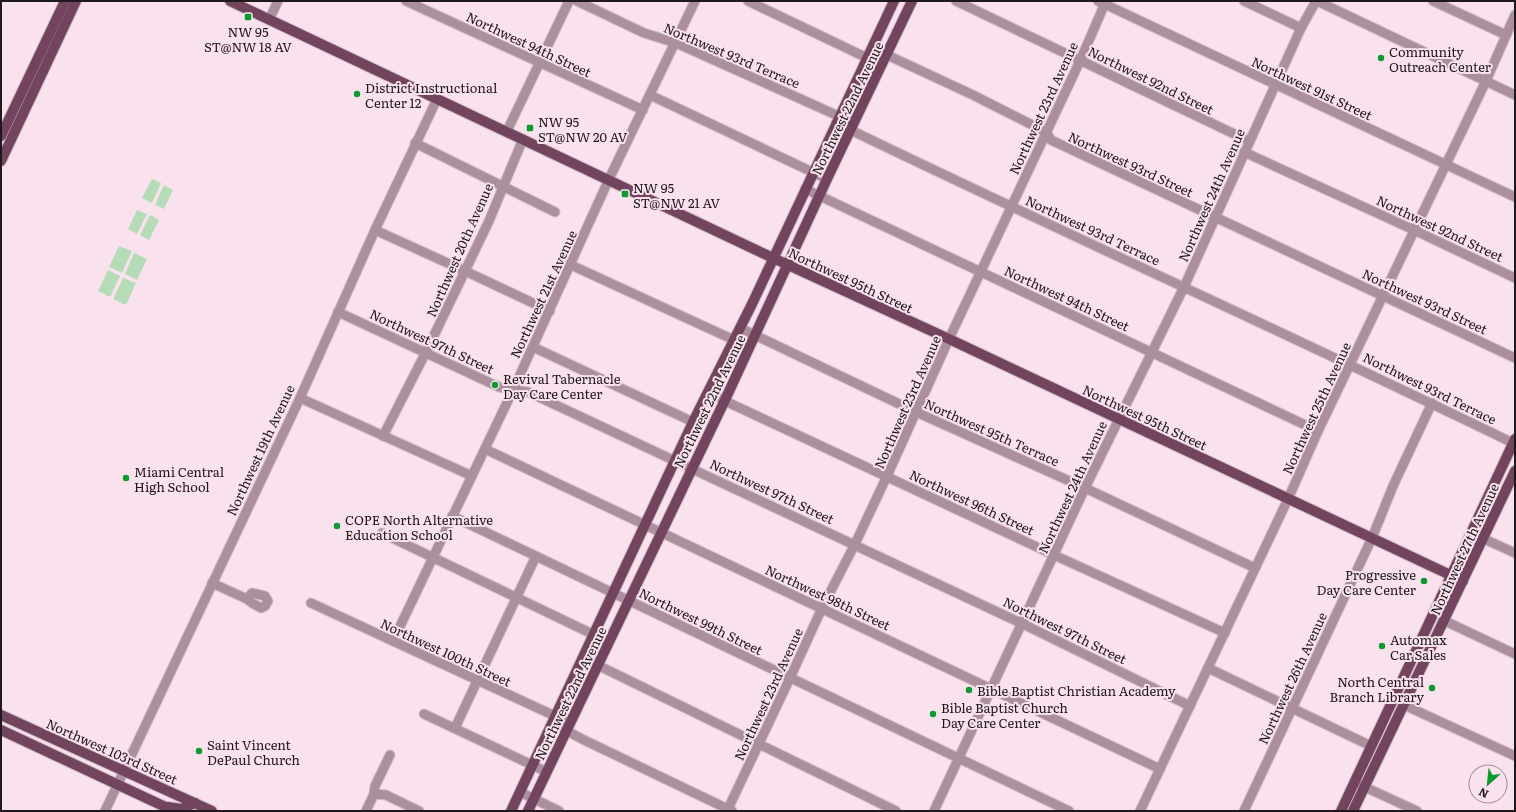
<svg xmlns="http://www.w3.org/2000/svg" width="1516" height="812" viewBox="0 0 1516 812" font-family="Literata,serif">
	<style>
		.grass { fill: #b6dcb7 }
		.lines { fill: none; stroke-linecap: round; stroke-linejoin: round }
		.minor-casing { stroke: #d2bec8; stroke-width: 11 }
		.major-casing { stroke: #d2bec8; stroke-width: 12 }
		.minor { stroke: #ab8f9d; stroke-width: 9 }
		.major { stroke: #73445e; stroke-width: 10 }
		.poi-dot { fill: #0f9a31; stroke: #f9e2ee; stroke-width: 1.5 }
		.labels { text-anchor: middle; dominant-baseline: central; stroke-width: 4; stroke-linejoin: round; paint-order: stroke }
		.poi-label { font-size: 13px; fill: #1f181c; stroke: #f9e2ee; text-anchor: start }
		.street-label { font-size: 13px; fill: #1f181c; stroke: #f9e2ee }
	</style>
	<rect width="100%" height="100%" fill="#f9e2ee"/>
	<g class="grass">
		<path d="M152,179L161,183L152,203L142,198Z"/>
		<path d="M164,185L173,190L164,209L155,205Z"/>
		<path d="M137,210L147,214L137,234L128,229Z"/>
		<path d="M150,215L159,220L149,240L140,235Z"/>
		<path d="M119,246L132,251L122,273L109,267Z"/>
		<path d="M134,253L147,259L137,280L125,274Z"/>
		<path d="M108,270L120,276L110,297L98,291Z"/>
		<path d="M123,278L136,283L126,305L113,299Z"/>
	</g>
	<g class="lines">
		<g class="minor-casing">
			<g id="minor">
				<path d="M406,1L643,110"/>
				<path d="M577,1L644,33L676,43L854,123"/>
				<path d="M748,1L882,65"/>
				<path d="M956,1L1249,141"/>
				<path d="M1098,1L1515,197"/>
				<path d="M1244,1L1301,28"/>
				<path d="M1317,1L1515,95"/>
				<path d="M1433,1L1506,35"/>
				<path d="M269,20L278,1"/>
				<path d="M872,48L973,95L1046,132L1051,140L1515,358"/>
				<path d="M650,95L827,179"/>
				<path d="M836,123C1061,232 1289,334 1513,443"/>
				<path d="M507,131L569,1"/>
				<path d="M415,143L555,212"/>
				<path d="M1244,152L1414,230L1515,278"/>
				<path d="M805,189L1318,431"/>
				<path d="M375,230L465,271L550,311"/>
				<path d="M571,265L734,340"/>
				<path d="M338,312L499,387L528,392L1023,624L1190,706"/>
				<path d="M740,328L916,412L1085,488L1255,568"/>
				<path d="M533,347L693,422"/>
				<path d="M708,393L1054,555L1225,633"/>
				<path d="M300,398L472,476"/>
				<path d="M383,436L426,352L465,271L489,221L523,139"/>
				<path d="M485,449L1160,769"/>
				<path d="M452,516L1069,811"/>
				<path d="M382,533L609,642"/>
				<path d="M1471,533L1515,553"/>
				<path d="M212,583L247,599L252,603L261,608L265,606L268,601L265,596L252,593L247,599"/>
				<path d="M311,603L570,723"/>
				<path d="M1445,621L1515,654"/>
				<path d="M393,641L513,390L609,179L695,1"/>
				<path d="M583,658L896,811"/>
				<path d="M1208,668L1371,746"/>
				<path d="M1404,705L1515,756"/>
				<path d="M424,714L547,772"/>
				<path d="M552,723L584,740L732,811"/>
				<path d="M455,728L536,556"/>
				<path d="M1354,782L1417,811"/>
				<path d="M520,792L559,811"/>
				<path d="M374,794L386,795L419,811"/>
				<path d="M105,811L300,398L375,230L437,99"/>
				<path d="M366,811L374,794L375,786L390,755"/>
				<path d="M727,811L790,678L822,608L855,544L887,476L949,339L1080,61L1106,1"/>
				<path d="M934,811L1085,488L1184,287L1301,28L1316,1"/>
				<path d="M1140,811L1288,499L1318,431L1486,81L1515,15"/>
				<path d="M1244,811L1372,538L1393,486L1432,403"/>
			</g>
		</g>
		<g class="major-casing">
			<g id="major">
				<path d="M230,1L773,258L949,339L1463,581"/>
				<path d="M1,136L65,1"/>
				<path d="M1,161L76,1"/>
				<path d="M1,715L212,811"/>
				<path d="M1,730L174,811"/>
				<path d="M168,807L181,809L195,803"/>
				<path d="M511,811L693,422L752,304L894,1"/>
				<path d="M528,811L725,400L827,179L912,1"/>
				<path d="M1341,811L1515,439"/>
				<path d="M1353,811L1515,471"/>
			</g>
		</g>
		<use href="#minor" class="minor"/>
		<use href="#major" class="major"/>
	</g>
	<g class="poi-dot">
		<rect x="244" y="13" width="8" height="8" rx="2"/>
		<circle cx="1381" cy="58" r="4"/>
		<circle cx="357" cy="94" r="4"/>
		<rect x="526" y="124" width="8" height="8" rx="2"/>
		<rect x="621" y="190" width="8" height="8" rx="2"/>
		<circle cx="495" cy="385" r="4"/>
		<circle cx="126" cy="478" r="4"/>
		<circle cx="337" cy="526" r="4"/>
		<circle cx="1424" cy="581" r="4"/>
		<circle cx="1382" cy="646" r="4"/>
		<circle cx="1432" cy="688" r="4"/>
		<circle cx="969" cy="690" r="4"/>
		<circle cx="933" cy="714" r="4"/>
		<circle cx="199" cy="751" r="4"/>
	</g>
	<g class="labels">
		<g class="poi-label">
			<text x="248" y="31" text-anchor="middle">NW 95<tspan x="248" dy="15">ST@NW 18 AV</tspan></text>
			<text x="1389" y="51">Community<tspan x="1389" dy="15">Outreach Center</tspan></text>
			<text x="365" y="87">District Instructional<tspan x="365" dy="15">Center 12</tspan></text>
			<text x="538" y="121">NW 95<tspan x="538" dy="15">ST@NW 20 AV</tspan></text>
			<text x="633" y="187">NW 95<tspan x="633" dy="15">ST@NW 21 AV</tspan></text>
			<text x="503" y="378">Revival Tabernacle<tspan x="503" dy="15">Day Care Center</tspan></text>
			<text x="134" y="471">Miami Central<tspan x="134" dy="15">High School</tspan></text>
			<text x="345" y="519">COPE North Alternative<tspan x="345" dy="15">Education School</tspan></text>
			<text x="1416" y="574" text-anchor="end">Progressive<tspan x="1416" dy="15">Day Care Center</tspan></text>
			<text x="1390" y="639">Automax<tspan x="1390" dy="15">Car Sales</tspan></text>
			<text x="1424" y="681" text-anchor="end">North Central<tspan x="1424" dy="15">Branch Library</tspan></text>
			<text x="977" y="690">Bible Baptist Christian Academy</text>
			<text x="941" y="707">Bible Baptist Church<tspan x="941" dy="15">Day Care Center</tspan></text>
			<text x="207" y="744">Saint Vincent<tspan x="207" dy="15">DePaul Church</tspan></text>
		</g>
		<g class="street-label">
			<text transform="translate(529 44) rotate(25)">Northwest 94th Street</text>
			<text transform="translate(732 55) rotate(23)">Northwest 93rd Terrace</text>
			<text transform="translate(1151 80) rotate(26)">Northwest 92nd Street</text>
			<text transform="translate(1312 88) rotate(25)">Northwest 91st Street</text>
			<text transform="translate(847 108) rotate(-64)">Northwest 22nd Avenue</text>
			<text transform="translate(1043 108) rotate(-65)">Northwest 23rd Avenue</text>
			<text transform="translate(1131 164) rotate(25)">Northwest 93rd Street</text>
			<text transform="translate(1211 195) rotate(-66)">Northwest 24th Avenue</text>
			<text transform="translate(1440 228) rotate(25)">Northwest 92nd Street</text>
			<text transform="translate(1093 230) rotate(25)">Northwest 93rd Terrace</text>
			<text transform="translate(459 250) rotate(-66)">Northwest 20th Avenue</text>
			<text transform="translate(851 280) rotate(25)">Northwest 95th Street</text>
			<text transform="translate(543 294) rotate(-65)">Northwest 21st Avenue</text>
			<text transform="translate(1067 298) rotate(25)">Northwest 94th Street</text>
			<text transform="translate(1425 301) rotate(25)">Northwest 93rd Street</text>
			<text transform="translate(432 341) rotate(25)">Northwest 97th Street</text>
			<text transform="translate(1430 388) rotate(26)">Northwest 93rd Terrace</text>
			<text transform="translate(709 401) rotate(-64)">Northwest 22nd Avenue</text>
			<text transform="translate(907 402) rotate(-66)">Northwest 23rd Avenue</text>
			<text transform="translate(1316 408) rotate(-65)">Northwest 25th Avenue</text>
			<text transform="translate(1145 417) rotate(25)">Northwest 95th Street</text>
			<text transform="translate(992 432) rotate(24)">Northwest 95th Terrace</text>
			<text transform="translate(260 450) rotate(-65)">Northwest 19th Avenue</text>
			<text transform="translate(1072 487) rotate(-65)">Northwest 24th Avenue</text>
			<text transform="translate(772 491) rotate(25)">Northwest 97th Street</text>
			<text transform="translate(972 502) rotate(25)">Northwest 96th Street</text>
			<text transform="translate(1464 549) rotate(-65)">Northwest 27th Avenue</text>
			<text transform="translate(828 597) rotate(25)">Northwest 98th Street</text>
			<text transform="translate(701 621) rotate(26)">Northwest 99th Street</text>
			<text transform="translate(1065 630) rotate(26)">Northwest 97th Street</text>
			<text transform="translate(446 652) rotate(25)">Northwest 100th Street</text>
			<text transform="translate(1292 678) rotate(-65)">Northwest 26th Avenue</text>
			<text transform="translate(570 693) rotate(-64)">Northwest 22nd Avenue</text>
			<text transform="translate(768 694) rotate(-65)">Northwest 23rd Avenue</text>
			<text transform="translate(112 751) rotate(24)">Northwest 103rd Street</text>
		</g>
	</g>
	<rect width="1516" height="812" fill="none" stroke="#1f181c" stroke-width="4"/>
	<g transform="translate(1488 784) rotate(207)"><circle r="19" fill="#f9e2ee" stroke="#a2919a"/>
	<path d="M0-3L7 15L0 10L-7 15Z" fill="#0f9a31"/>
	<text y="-6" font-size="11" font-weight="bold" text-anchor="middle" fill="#1f181c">N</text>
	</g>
</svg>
